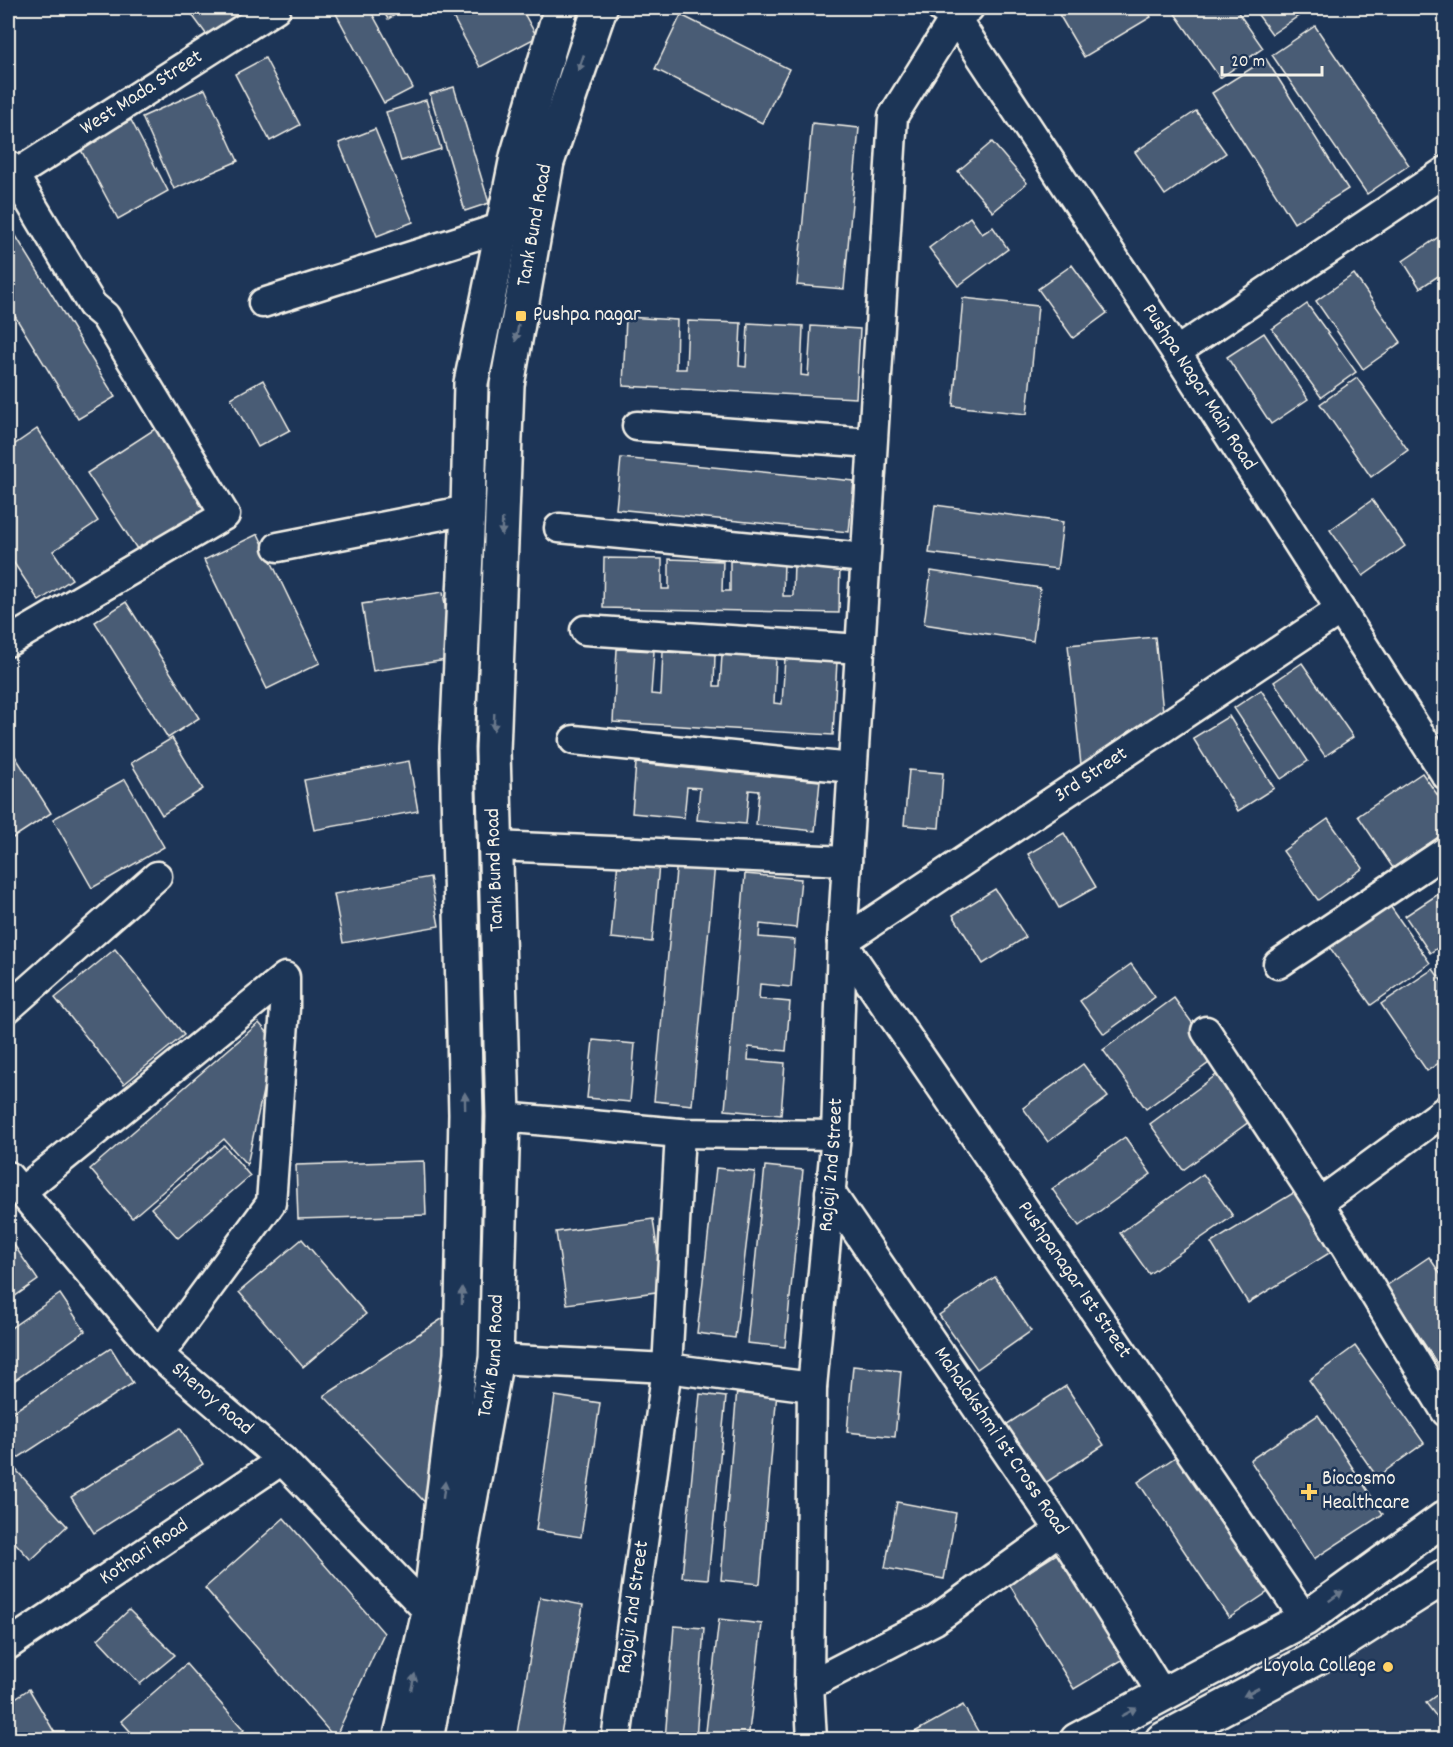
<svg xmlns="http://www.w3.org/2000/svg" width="1453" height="1747" viewBox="0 0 1453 1747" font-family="Dekko,sans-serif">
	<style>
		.built { fill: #2a4060 }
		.building { fill: #485b74; stroke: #f4f1e8; stroke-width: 1.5 }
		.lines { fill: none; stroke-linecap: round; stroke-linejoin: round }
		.minor-casing { stroke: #f4f1e8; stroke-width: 33 }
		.secondary-casing { stroke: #f4f1e8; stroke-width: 38 }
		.minor { stroke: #1d3557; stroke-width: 28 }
		.secondary { stroke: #1d3557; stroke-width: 33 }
		.oneway { fill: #68778a }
		.poi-dot { fill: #ffd166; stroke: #1d3557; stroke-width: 2 }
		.labels { text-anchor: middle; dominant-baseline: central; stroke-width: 5; stroke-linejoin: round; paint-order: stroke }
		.street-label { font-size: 21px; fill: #f4f1e8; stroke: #1d3557 }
		.poi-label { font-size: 21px; fill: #f4f1e8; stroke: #1d3557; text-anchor: start }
	</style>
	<rect width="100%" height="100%" fill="#1d3557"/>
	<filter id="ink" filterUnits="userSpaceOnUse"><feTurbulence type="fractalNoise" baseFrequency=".0167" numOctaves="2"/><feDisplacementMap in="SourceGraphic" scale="12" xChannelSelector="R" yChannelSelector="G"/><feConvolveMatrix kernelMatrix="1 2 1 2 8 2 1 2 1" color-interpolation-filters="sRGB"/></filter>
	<g filter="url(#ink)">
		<path class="built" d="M1445,1595V1739H1216Z"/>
		<g class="building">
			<path d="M187,8H239L243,13L209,38Z"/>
			<path d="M333,8H369L413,88L384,103Z"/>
			<path d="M381,8H407L388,19Z"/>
			<path d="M448,8H521L537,37L480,67Z"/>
			<path d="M1064,8H1146L1151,17L1084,57L1057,11Z"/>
			<path d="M1171,8H1235L1263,48L1220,78Z"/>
			<path d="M1253,8H1310L1272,34Z"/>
			<path d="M681,15L789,69L762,123L655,69Z"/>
			<path d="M1315,26L1409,165L1367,194L1272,55Z"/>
			<path d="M265,58L300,125L270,141L235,74Z"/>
			<path d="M1266,59L1348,189L1294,223L1212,93Z"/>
			<path d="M454,87L489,203L465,211L430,94Z"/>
			<path d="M205,89L238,161L174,189L142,117Z"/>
			<path d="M426,100L441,149L401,161L386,112Z"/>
			<path d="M1196,111L1226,153L1165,195L1135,152Z"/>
			<path d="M131,120L168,191L118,219L80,148Z"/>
			<path d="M812,123L859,128L844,289L797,285Z"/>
			<path d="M375,129L413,222L377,236L339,143Z"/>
			<path d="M992,142L1027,183L993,212L958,171Z"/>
			<path d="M970,217L982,234L993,227L1008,249L958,286L929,248Z"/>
			<path d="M8,223L115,397L78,419L8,305Z"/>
			<path d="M1446,232V271L1420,288L1403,261Z"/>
			<path d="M1072,265L1107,313L1073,338L1038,289Z"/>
			<path d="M1354,274L1401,342L1363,369L1316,301Z"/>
			<path d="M963,298L1038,306L1027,414L953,406Z"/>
			<path d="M1307,304L1356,372L1321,397L1272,329Z"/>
			<path d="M626,317L677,320L676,369H686L688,321L741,323L739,366L746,367L748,323L803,326L801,375L808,376L811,326L860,329L856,398L623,386Z"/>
			<path d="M1264,333L1308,399L1271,424L1227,357Z"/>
			<path d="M1357,378L1408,450L1371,477L1320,404Z"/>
			<path d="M263,380L290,430L258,447L231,398Z"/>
			<path d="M161,425L213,504L139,552L87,473Z"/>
			<path d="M37,429L98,521L53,551L72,579L39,601L8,554V449Z"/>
			<path d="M621,458L854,481L849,532L616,509Z"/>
			<path d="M1372,500L1405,546L1363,576L1330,530Z"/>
			<path d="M935,505L1063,522L1057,569L929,553Z"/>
			<path d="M258,534L320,663L267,689L204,560Z"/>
			<path d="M604,558L662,559V589H669V559L723,561L722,591H730V561L784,562L783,596H793L794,562L840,563L839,613L603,608Z"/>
			<path d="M931,571L1040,588L1033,641L924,624Z"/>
			<path d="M443,592L453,659L373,671L362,604Z"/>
			<path d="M126,602L199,718L168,738L95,622Z"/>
			<path d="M1155,637L1164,721L1081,765L1068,645Z"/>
			<path d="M617,649L654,651L651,694L661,695L663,652L715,654L714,686H720L722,655L776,658L774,703L782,704L785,658L837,661L833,735L613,722Z"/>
			<path d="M1302,663L1353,737L1325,756L1274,682Z"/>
			<path d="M1261,690L1308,761L1281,779L1234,708Z"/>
			<path d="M1229,716L1274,788L1238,811L1193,738Z"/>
			<path d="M172,738L203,789L162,815L131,763Z"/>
			<path d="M8,745L51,813L8,841Z"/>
			<path d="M409,761L418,811L314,830L304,780Z"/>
			<path d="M636,763L820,781L815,831L756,825L759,791L749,790L746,824L697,820L700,788L687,787L684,818L632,813Z"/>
			<path d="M909,770L943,773L939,828L904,825Z"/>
			<path d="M1422,773L1446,807V832L1393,868L1358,816Z"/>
			<path d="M125,779L164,847L92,888L53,819Z"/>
			<path d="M1328,819L1363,868L1318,900L1283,851Z"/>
			<path d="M1064,833L1096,887L1059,908L1028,854Z"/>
			<path d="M618,860L659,864L652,942L611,938Z"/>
			<path d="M677,860L715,864L692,1105L654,1101Z"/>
			<path d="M745,874L801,879L796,928L760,924L759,937L795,940L791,987L760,984L759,999L790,1002L786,1051L749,1047L748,1060L785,1063L781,1115L725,1110Z"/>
			<path d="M430,877L439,926L343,943L334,894Z"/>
			<path d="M995,889L1026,937L983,964L953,915Z"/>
			<path d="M1446,889V942L1430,953L1405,916Z"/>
			<path d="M1388,903L1430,963L1371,1005L1328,945Z"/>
			<path d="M115,949L184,1035L124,1084L55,998Z"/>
			<path d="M1131,964L1155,997L1104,1034L1080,1001Z"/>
			<path d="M1433,969L1446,987V1058L1427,1071L1381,1004Z"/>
			<path d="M1174,998L1217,1057L1146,1109L1103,1050Z"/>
			<path d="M259,1023L274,1040L247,1165L224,1139L132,1218L90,1169Z"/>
			<path d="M593,1040L635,1044L630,1102L587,1098Z"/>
			<path d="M1083,1064L1108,1097L1048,1142L1023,1108Z"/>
			<path d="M1223,1070L1257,1116L1183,1170L1150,1124Z"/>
			<path d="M1125,1137L1151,1174L1079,1226L1052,1189Z"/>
			<path d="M224,1145L250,1176L178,1238L151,1208Z"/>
			<path d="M424,1161L426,1215L298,1219L296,1165Z"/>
			<path d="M765,1166L803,1170L785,1347L747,1343Z"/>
			<path d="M716,1168L755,1172L735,1338L697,1333Z"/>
			<path d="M1203,1174L1233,1216L1149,1274L1120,1233Z"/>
			<path d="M1295,1192L1331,1252L1248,1303L1211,1243Z"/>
			<path d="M653,1219L663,1291L567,1304L556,1232Z"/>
			<path d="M302,1239L366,1314L303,1367L239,1292Z"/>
			<path d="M12,1242L38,1280L8,1301V1246Z"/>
			<path d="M1429,1257L1446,1282V1377L1386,1286Z"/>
			<path d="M995,1277L1031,1331L977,1369L939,1315Z"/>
			<path d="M60,1294L85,1331L8,1385V1330Z"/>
			<path d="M454,1311L437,1515L324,1396Z"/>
			<path d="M1355,1346L1424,1443L1377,1477L1309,1380Z"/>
			<path d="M111,1348L133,1383L18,1458L8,1441V1415Z"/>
			<path d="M853,1366L901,1371L895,1437L847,1432Z"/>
			<path d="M1066,1386L1104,1445L1039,1487L1001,1428Z"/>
			<path d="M737,1389L777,1392L760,1584L721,1580Z"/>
			<path d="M700,1394L726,1397L708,1579L682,1577Z"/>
			<path d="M555,1396L600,1403L581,1537L536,1530Z"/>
			<path d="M1318,1415L1383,1514L1314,1559L1250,1460Z"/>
			<path d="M180,1428L203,1464L94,1533L71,1497Z"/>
			<path d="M1180,1454L1271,1590L1229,1618L1138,1482Z"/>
			<path d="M8,1461L67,1526L31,1560L8,1535Z"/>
			<path d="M897,1502L956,1513L944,1579L885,1568Z"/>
			<path d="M284,1518L384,1633L335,1738L205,1588Z"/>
			<path d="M1066,1548L1132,1654L1074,1689L1009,1584Z"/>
			<path d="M540,1597L583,1605L560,1740H516Z"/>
			<path d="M129,1610L175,1655L140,1684L98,1639Z"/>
			<path d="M719,1619L762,1624L748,1740H705Z"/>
			<path d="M674,1626L704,1628L696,1740H665Z"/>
			<path d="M186,1664L244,1730L234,1740H138L121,1721Z"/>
			<path d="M1446,1688V1729L1426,1703Z"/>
			<path d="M29,1689L59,1740H8V1703Z"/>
			<path d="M963,1705L983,1740L902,1739Z"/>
		</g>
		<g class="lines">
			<g class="minor-casing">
				<g id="minor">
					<path id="s1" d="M941,8L955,17L1176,352L1446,775"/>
					<path d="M8,165L92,305L105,316L225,515L8,642"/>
					<path id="s2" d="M8,179L276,8"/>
					<path d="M263,303L503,227"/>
					<path d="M1176,352L1446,171"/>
					<path d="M637,426L872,443"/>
					<path d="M559,528L865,558"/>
					<path d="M278,547L468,510"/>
					<path d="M585,630L860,649"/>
					<path d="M574,740L852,768"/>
					<path d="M496,846L847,861"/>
					<path id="s3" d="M842,942L1305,1619"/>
					<path id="s4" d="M842,942L1340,610"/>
					<path d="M1278,964L1446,851"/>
					<path d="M8,1008L157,876"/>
					<path d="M1206,1031L1319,1203L1446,1412"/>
					<path d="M503,1117L680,1133L836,1135"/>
					<path id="s5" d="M8,1176L159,1355L282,1460L429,1612L446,1616"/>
					<path d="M21,1192L285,977V1008L271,1203L159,1355"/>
					<path id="s6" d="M830,1192L1060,1530L1162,1694"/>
					<path d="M1319,1203L1446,1110"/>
					<path d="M496,1359L667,1368L812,1387"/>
					<path id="s7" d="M8,1645L282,1460"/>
					<path d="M809,1685L935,1620L1060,1530"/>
					<path id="s8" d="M616,1740L667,1368L680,1133"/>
					<path id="s9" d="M812,1740L809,1685L812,1387L836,1135L842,942L893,116L955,17L969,8"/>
				</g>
			</g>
			<g class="secondary-casing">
				<g id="secondary">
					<path d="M400,1740L429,1612L461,1354L466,1114L457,748L468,510L471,383L517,157L561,8"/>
					<path id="s10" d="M426,1740L496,1359L503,1117L493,751L507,385L547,162L600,8"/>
					<path d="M1077,1740L1305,1619L1446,1517"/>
					<path d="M1162,1740L1320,1656L1446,1576"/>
				</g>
			</g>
			<use href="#minor" class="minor"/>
			<use href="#secondary" class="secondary"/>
		</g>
		<defs><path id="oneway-solid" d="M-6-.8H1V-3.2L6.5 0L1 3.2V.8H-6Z" transform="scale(1.5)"/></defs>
		<g class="oneway">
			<use href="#oneway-solid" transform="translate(581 63) rotate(109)"/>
			<use href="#oneway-solid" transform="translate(517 333) rotate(100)"/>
			<use href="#oneway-solid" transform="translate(502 527) rotate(92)"/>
			<use href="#oneway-solid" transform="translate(494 722) rotate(92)"/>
			<use href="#oneway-solid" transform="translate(465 1101) rotate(-91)"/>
			<use href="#oneway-solid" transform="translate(462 1296) rotate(-89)"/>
			<use href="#oneway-solid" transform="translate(444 1490) rotate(-83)"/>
			<use href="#oneway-solid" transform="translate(1336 1596) rotate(-36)"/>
			<use href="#oneway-solid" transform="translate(413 1682) rotate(-77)"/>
			<use href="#oneway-solid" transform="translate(1251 1692) rotate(152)"/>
			<use href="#oneway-solid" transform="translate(1129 1712) rotate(-28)"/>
		</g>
	</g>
	<g class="poi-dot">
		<rect x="515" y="310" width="12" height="12" rx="3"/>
		<path d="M1306 1483h6v6h6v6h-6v6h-6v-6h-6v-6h6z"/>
		<circle cx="1388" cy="1667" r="6"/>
	</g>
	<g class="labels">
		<g class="street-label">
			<text stroke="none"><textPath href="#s2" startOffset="159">West Mada Street</textPath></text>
			<text stroke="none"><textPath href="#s10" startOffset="1524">Tank Bund Road</textPath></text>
			<text stroke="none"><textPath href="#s1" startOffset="460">Pushpa Nagar Main Road</textPath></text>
			<text stroke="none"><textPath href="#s4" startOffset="300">3rd Street</textPath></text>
			<text transform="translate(496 870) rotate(-92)">Tank Bund Road</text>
			<text stroke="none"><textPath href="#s9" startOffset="576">Rajaji 2nd Street</textPath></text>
			<text stroke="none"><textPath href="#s3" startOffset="410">Pushpanagar 1st Street</textPath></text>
			<text stroke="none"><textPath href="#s10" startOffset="390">Tank Bund Road</textPath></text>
			<text stroke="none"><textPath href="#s5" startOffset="303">Shenoy Road</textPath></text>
			<text stroke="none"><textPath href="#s6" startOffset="302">Mahalakshmi 1st Cross Road</textPath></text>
			<text stroke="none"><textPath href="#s7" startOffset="165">Kothari Road</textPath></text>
			<text stroke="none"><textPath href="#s8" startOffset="134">Rajaji 2nd Street</textPath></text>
		</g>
		<g class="poi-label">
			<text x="533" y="316">Pushpa nagar</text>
			<text x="1322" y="1480">Biocosmo<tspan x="1322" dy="24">Healthcare</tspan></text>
			<text x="1376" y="1667" text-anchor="end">Loyola College</text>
		</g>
	</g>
	<rect width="1453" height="1747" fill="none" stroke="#1d3557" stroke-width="30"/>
	<rect x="15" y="15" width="1423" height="1717" fill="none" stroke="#f4f1e8" stroke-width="2" filter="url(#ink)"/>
	<path d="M1222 66v9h100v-9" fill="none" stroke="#f4f1e8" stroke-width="3"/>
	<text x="1231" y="66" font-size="18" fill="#f4f1e8" stroke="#1d3557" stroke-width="4.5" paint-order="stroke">20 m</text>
</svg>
